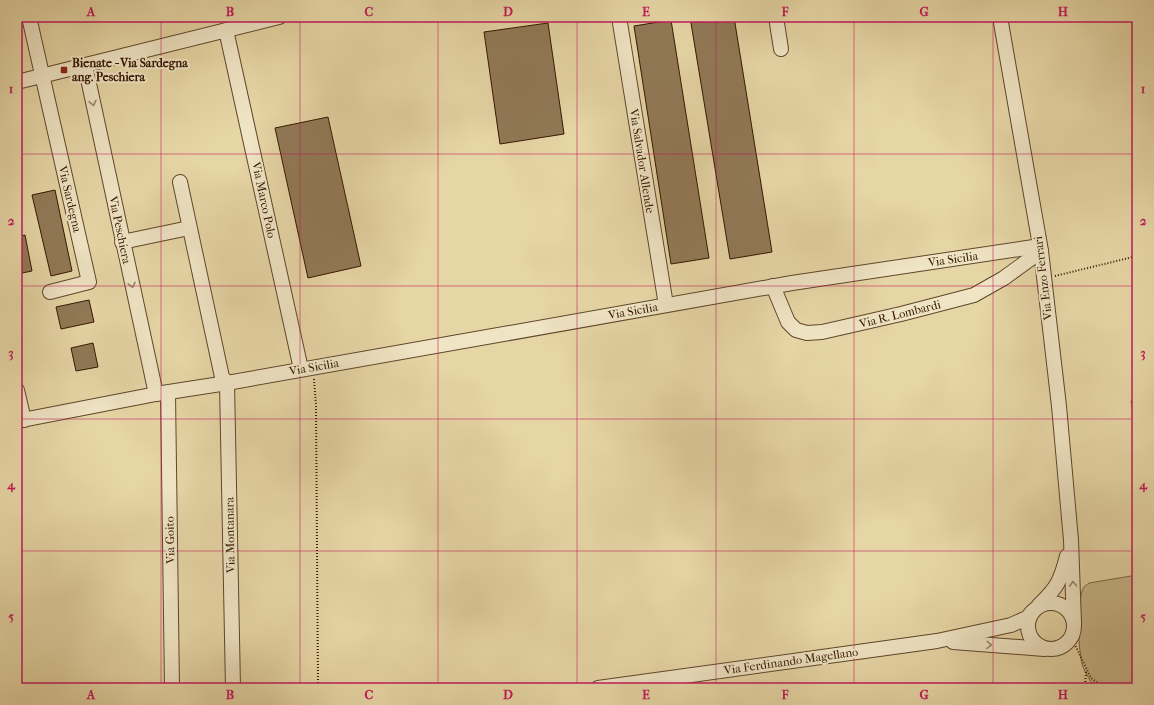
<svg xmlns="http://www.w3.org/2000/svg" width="1154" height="705" viewBox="0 0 1154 705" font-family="'IM FELL French Canon',serif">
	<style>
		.green { fill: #c8b589; stroke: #7e6645 }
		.building { fill: #917956; stroke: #341601 }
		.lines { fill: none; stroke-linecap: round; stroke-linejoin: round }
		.minor-casing { stroke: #60462a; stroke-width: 16 }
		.path { stroke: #341601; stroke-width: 2; stroke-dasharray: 1 2; stroke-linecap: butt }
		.minor { stroke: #efe4c4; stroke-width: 14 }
		.oneway { stroke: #9b876c }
		.grid { fill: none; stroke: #c2185b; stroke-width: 1; stroke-opacity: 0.55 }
		.poi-dot { fill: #8f2418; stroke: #efe4c4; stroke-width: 1.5 }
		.labels { text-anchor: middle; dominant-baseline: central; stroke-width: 4; stroke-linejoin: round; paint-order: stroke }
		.poi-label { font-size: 12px; font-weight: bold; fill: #341601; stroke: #efe4c4; text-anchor: start }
		.street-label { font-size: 12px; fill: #341601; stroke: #efe4c4 }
		.neatline { fill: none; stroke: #c2185b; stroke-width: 1.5 }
		.grid-label { font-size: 13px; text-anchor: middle; font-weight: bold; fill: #c2185b }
	</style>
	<rect width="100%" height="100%" fill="#e6d5a5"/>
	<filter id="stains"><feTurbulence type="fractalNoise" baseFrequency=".005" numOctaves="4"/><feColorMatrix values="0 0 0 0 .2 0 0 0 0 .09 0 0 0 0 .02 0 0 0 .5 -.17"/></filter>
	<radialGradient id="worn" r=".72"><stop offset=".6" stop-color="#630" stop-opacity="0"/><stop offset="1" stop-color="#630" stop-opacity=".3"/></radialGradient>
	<g class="green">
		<path d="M1137,400V441L1131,401Z"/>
		<path d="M1137,575V688H1099V687L1093,686C1090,680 1086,674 1083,667C1078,654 1076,599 1084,587C1085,585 1087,585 1089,583Z"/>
	</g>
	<g class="building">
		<path d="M690,17H734L772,252L730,259Z"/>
		<path d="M671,20L709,258L671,264L634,26Z"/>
		<path d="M548,23L564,134L500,144L484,32Z"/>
		<path d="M328,117L361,266L308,278L275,128Z"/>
		<path d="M55,190L72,271L51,276L32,195Z"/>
		<path d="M25,235L32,271L17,274V237Z"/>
		<path d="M89,300L94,322L61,329L56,307Z"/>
		<path d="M93,343L98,367L76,371L71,348Z"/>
	</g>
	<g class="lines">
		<g class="minor-casing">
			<g id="minor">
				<path d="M29,17L89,282L50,292"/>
				<path d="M619,17L666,305"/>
				<path d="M776,17L781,49"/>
				<path d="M1000,17L1041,251L1059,406L1071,540L1074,623"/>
				<path d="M226,30L301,369"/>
				<path d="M85,65L156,394"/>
				<path d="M17,82L279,17"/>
				<path d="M180,182L222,377L227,383L233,688"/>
				<path d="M122,242L189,228"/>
				<path d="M773,286L788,322L796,330L807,333L822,332L901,314L974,295L1004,278L1041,251"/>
				<path d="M17,390L24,420"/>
				<path d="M168,393L172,688"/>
				<path d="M17,421L156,394L227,383L792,283L1040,246"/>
				<circle cx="1051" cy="626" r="23"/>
				<path d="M1039,605C1057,588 1061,580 1067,556"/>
				<path d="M953,642L1044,649"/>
				<path d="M598,688L937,641L1011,625L1027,618L1032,612"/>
			</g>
		</g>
		<g class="path">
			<path d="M1055,276L1137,256"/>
			<path d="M314,379L316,405L318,688"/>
			<path d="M1069,640L1075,645L1091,678L1105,688"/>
			<path d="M1085,688L1086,671"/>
		</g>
		<use href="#minor" class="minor"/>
	</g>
	<defs><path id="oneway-chevron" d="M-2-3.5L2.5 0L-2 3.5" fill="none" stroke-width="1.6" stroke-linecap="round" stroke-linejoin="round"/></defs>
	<g class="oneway">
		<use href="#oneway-chevron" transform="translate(93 103) rotate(78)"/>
		<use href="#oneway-chevron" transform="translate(132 285) rotate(78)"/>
		<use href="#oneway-chevron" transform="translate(1073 584) rotate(-93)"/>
		<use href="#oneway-chevron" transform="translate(989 645) rotate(4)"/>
	</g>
	<path class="grid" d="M161,17V688M300,17V688M438,17V688M577,17V688M716,17V688M854,17V688M993,17V688M17,154H1137M17,286H1137M17,419H1137M17,551H1137"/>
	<rect class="poi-dot" x="60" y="66" width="8" height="8" rx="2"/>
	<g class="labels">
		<g class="poi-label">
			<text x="72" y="63">Bienate - Via Sardegna<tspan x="72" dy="14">ang. Peschiera</tspan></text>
		</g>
		<g class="street-label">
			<text transform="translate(642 161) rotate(81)">Via Salvador Allende</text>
			<text transform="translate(70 199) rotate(77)">Via Sardegna</text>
			<text transform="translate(264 200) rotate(78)">Via Marco Polo</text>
			<text transform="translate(120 230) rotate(78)">Via Peschiera</text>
			<text transform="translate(953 259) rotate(-8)">Via Sicilia</text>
			<text transform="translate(1043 278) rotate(-97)">Via Enzo Ferrari</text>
			<text transform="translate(633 311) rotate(-10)">Via Sicilia</text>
			<text transform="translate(900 314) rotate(-14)">Via R. Lombardi</text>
			<text transform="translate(314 367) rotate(-10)">Via Sicilia</text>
			<text transform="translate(230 535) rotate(-91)">Via Montanara</text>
			<text transform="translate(170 540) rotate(-91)">Via Goito</text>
			<text transform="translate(791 661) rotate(-8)">Via Ferdinando Magellano</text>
		</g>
	</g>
	<rect width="1154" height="705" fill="none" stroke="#e6d5a5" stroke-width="44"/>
	<rect x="22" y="22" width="1110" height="661" class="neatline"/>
	<g class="grid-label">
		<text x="91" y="16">A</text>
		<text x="230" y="16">B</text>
		<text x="369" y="16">C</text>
		<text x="508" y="16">D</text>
		<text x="646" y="16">E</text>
		<text x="785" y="16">F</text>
		<text x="924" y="16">G</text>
		<text x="1063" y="16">H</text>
		<text x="11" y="93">1</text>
		<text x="1143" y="93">1</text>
		<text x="11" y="225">2</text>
		<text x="1143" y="225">2</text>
		<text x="11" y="357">3</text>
		<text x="1143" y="357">3</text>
		<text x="11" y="489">4</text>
		<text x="1143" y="489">4</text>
		<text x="11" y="621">5</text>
		<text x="1143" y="621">5</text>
		<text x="91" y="699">A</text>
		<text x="230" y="699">B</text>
		<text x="369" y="699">C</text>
		<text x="508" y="699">D</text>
		<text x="646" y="699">E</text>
		<text x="785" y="699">F</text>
		<text x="924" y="699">G</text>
		<text x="1063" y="699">H</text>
	</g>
	<rect width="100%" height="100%" filter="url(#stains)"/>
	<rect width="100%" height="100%" fill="url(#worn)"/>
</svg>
